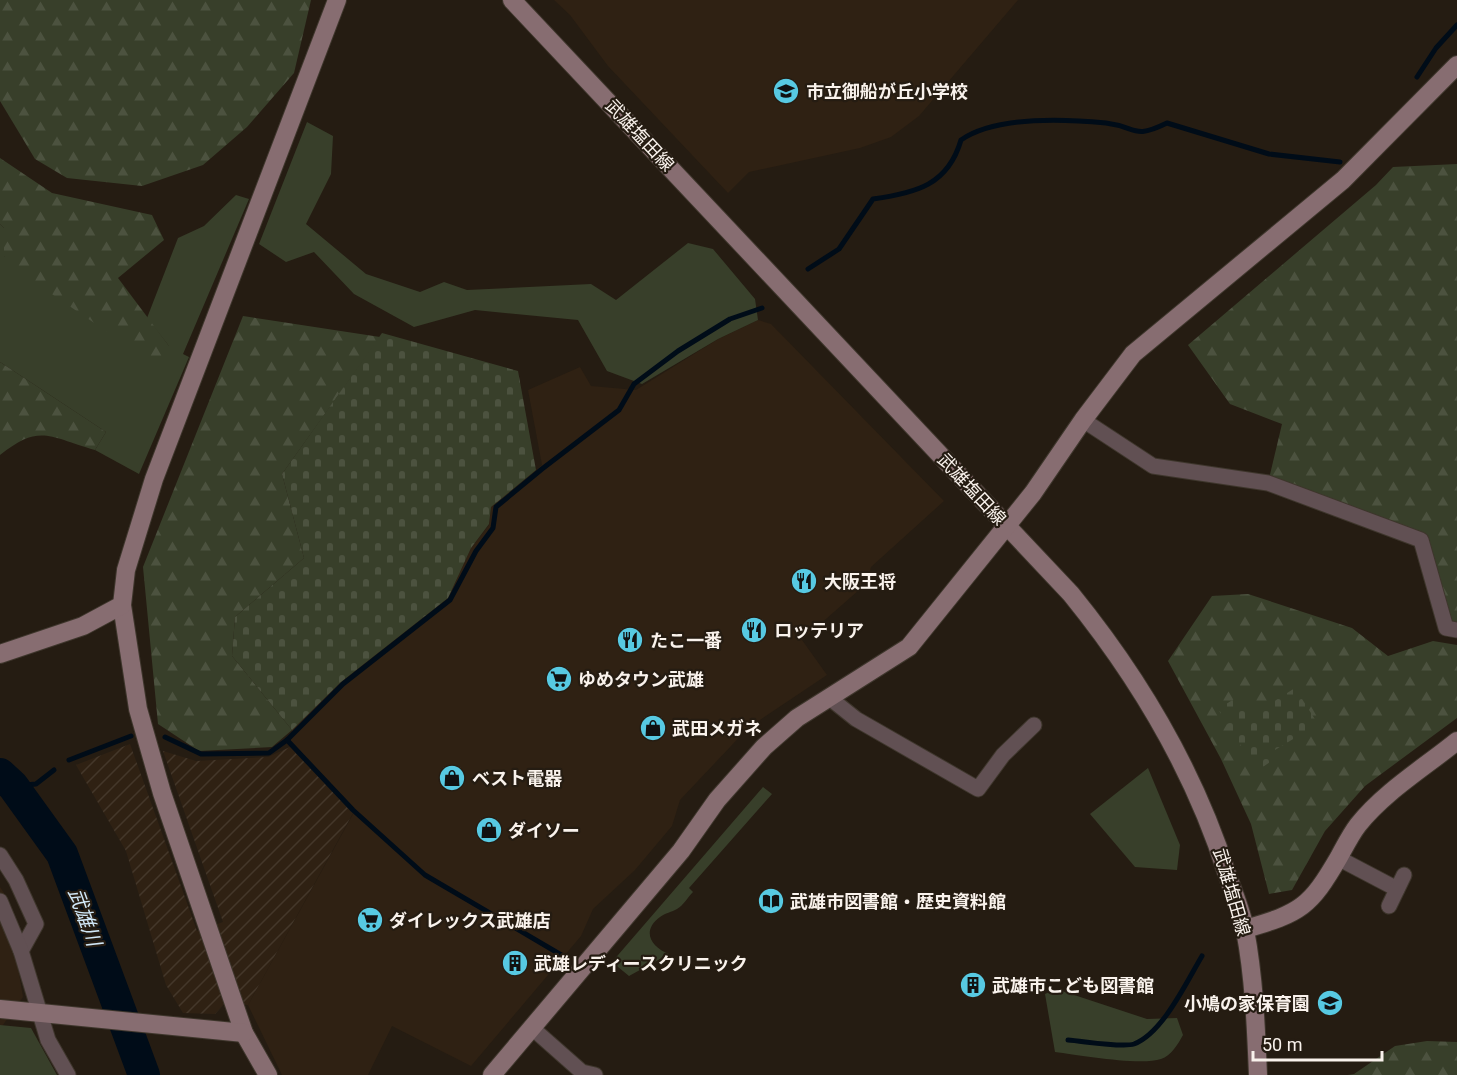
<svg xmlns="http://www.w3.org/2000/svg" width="1457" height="1075" viewBox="0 0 1457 1075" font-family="Roboto,'Noto Sans JP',sans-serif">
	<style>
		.built { fill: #2f2113 }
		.industrial { fill: url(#industrial-furrows) }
		.green { fill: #383f2a }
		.forest { fill: url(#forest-firs) }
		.cemetery { fill: url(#cemetery-stones) }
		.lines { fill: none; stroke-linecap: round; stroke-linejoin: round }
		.stream { stroke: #000c18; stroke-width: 5 }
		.river { stroke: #000c18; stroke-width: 32 }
		.street-casing { stroke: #3e362c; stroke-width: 17 }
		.secondary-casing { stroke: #3e362c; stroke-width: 20 }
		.street { stroke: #615053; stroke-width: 15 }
		.secondary { stroke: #876d71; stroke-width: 18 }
		.labels { text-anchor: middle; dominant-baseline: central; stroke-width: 4.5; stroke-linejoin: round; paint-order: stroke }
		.poi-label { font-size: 18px; font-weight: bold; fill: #f9f2ec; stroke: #251c12; text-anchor: start }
		.street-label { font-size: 18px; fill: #f9f2ec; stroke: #251c12 }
		.water-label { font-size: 20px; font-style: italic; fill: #d1e8f8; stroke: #251c12 }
	</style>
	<defs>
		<pattern id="industrial-furrows" width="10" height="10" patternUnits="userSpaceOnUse" patternTransform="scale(1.5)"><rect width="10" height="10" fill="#2f2113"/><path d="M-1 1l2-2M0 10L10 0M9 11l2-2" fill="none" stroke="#44372a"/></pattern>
		<pattern id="forest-firs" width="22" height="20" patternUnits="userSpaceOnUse" patternTransform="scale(1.5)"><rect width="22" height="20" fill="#383f2a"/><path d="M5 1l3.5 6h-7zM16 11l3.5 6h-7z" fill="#4c523f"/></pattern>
		<pattern id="cemetery-stones" width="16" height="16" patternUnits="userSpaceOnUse" patternTransform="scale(1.5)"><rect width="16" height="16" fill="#383f2a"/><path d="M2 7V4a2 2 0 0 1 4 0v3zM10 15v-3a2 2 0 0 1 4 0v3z" fill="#4c523f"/></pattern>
	</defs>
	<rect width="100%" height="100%" fill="#251c12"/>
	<g class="built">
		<path d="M554,0H1018L919,116L891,137L860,148L749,172L728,193L608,66L570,15Z"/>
		<path d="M758,320L771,324L944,501L871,567L867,583L802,640L827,675L748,728L680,800L672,826L635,870L593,909L581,936L471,1066L392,1026L368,1075H282L248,1005L353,814L290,747L292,730L341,682L448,598L471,548L489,525L491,507L542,465L528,390L580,367L591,386L636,390L718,339Z"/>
		<path d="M0,887L6,896L23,997L0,1029Z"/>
	</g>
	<path class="industrial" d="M130,744L197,931L223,922L163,751L196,761L268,757L290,747L353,813L248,1005L225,1003L215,1014L183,1013L166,985L126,851L76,765Z"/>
	<g class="green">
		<path d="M307,122L333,136L331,174L306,224L366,274L420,292L444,282L467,290L591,284L616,300L688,243L713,249L755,299L758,320L718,339L642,384L607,371L578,320L475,310L414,327L354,294L314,252L286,262L259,244Z"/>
		<path d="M236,195L249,199L183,354L189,357L139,474L95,450L106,432L0,362V224L4,228V256L169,346L147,318L178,238L204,226Z"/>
		<path d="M1148,768L1180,845L1177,870L1135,867L1090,814Z"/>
		<path d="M763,787L772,794L689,888L693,892C688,897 683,906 677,909C672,912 665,913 660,917C641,931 651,947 669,954L629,976L612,962Z"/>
		<path d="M1056,989L1147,1019L1177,1018L1183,1035C1178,1044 1171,1056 1161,1059C1140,1066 1079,1055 1055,1052L1045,994Z"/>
		<path d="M0,1025L31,1028L57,1075H0Z"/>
	</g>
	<g class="forest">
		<path d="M0,0H311L294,73L247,127L203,165L142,186L67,178L35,159L0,101Z"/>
		<path d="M0,158L52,193L152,215L164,240L118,278L169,346L156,365L15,269L4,256V228L0,224Z"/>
		<path d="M1457,164V628H1446L1421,540L1268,483L1282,424L1230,404L1188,345L1376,185L1393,167Z"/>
		<path d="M243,316L380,337L282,474L304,558L235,617L232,656L292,730L272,747L199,751L158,724L143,567Z"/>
		<path d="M0,362L106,432L95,450C49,437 40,423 0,455Z"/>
		<path d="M1248,594L1352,628L1388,656L1433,641L1457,645V718L1365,786L1325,831L1292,890L1269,894L1251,824L1221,759L1168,661L1212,596Z"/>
		<path d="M1427,1041L1457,1042V1075H1348L1354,1074L1395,1046Z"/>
	</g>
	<g class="cemetery">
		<path d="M382,333L518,371L536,470L491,507L489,524L471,548L448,598L341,682L292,730L232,656L235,617L304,558L282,474Z"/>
		<path d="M1295,688L1318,724L1270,753L1273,760L1257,771L1218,709L1239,696L1252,715Z"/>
	</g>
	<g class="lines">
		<g class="stream">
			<path d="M1417,77L1436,48L1457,25"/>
			<path d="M808,269L839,249L873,199C916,193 948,185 961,140C996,116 1064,119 1106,123C1138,127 1132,140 1167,123L1269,154L1340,162"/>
			<path d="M165,737L201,754L269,753L287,740L343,684L450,600L476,551L493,528L496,507L542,469L619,410L634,384L678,351L730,319L762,308"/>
			<path d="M287,740L353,810L425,875L563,956"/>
			<path d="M69,760L131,736"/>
			<path d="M13,786L36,784L54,770"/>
			<path d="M1068,1040C1083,1041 1122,1048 1134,1044C1163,1033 1187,981 1202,956"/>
		</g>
		<path class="river" d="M0,774L13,786L62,854L144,1075"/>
		<g class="street-casing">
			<g id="street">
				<path d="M1083,420L1153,466L1268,483L1421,540L1446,628L1457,630"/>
				<path d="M831,699L856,719L978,789L1003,755L1034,725"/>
				<path d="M0,855L16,880L36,924L21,951"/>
				<path d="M1338,858L1397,889"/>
				<path d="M0,901L21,951L48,1040L68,1075"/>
				<path d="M1389,906L1404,875"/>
				<path d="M531,1027L582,1072L595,1075"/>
			</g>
		</g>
		<g class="secondary-casing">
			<g id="secondary">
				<path d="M512,0L1071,594C1140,679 1194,770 1227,874C1233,892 1242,911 1245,930C1254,977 1256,1027 1258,1075"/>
				<path d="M122,605L138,709L162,793L244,1033L268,1075"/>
				<path d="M0,654L83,626L122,605L126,570L154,479L337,0"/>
				<path d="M1245,929C1301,913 1310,907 1339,857C1345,846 1351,834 1358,825C1384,792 1425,767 1457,741"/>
				<path d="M0,1009L244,1033"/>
				<path d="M492,1075L681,851L717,800L764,747L797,718L909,647L1033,493L1083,420L1133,354L1343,180L1457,65"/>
			</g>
		</g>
		<use href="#street" class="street"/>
		<use href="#secondary" class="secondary"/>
	</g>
	<defs>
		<g id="school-disc" transform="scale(1.35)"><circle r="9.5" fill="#57c9e2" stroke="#251c12"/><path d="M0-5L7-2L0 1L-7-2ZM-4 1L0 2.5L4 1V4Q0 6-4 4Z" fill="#111"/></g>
		<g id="restaurant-disc" transform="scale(1.35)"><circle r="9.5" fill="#57c9e2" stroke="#251c12"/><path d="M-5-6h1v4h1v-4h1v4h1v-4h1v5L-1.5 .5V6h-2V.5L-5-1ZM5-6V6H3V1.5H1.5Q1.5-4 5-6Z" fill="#111"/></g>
		<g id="supermarket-disc" transform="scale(1.35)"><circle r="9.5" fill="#57c9e2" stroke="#251c12"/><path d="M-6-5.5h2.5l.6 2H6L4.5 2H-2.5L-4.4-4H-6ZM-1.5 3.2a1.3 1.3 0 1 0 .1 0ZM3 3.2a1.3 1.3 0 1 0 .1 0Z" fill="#111"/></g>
		<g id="shop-disc" transform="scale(1.35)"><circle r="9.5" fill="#57c9e2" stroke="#251c12"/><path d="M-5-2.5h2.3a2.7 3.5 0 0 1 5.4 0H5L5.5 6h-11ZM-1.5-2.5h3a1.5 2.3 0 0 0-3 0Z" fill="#111"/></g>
		<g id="library-disc" transform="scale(1.35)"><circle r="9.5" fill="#57c9e2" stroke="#251c12"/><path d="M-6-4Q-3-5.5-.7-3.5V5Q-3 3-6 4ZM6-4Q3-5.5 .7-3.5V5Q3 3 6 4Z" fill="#111"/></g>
		<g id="building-disc" transform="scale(1.35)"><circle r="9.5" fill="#57c9e2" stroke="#251c12"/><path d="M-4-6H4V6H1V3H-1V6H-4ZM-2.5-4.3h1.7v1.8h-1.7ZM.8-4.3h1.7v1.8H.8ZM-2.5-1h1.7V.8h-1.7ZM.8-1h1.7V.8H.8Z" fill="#111"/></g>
	</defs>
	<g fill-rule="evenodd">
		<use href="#school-disc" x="786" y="91"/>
		<use href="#restaurant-disc" x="804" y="581"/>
		<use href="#restaurant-disc" x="754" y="630"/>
		<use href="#restaurant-disc" x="630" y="640"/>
		<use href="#supermarket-disc" x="559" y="679"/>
		<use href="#shop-disc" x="653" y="728"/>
		<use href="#shop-disc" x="452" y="778"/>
		<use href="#shop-disc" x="489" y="830"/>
		<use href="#library-disc" x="771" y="901"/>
		<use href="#supermarket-disc" x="370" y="920"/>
		<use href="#building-disc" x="515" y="963"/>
		<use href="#building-disc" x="973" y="985"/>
		<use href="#school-disc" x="1330" y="1003"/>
	</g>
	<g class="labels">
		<g class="poi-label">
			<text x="806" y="91">市立御船が丘小学校</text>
			<text x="824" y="581">大阪王将</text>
			<text x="774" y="630">ロッテリア</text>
			<text x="650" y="640">たこ一番</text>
			<text x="578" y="679">ゆめタウン武雄</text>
			<text x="672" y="728">武田メガネ</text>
			<text x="472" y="778">ベスト電器</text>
			<text x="508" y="830">ダイソー</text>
			<text x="790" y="901">武雄市図書館・歴史資料館</text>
			<text x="389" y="920">ダイレックス武雄店</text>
			<text x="534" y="963">武雄レディースクリニック</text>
			<text x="992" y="985">武雄市こども図書館</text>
			<text x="1310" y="1003" text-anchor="end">小鳩の家保育園</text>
		</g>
		<g class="street-label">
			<text transform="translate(640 135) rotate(47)">武雄塩田線</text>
			<text transform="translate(972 489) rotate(47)">武雄塩田線</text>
			<text transform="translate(1232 892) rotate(74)">武雄塩田線</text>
		</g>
		<g class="water-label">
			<text transform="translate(85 917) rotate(70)">武雄川</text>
		</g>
	</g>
	<path d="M1253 1051v9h129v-9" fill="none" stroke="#f9f2ec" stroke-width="3"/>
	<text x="1262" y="1051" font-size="18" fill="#f9f2ec" stroke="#251c12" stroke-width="4.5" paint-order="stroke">50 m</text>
</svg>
